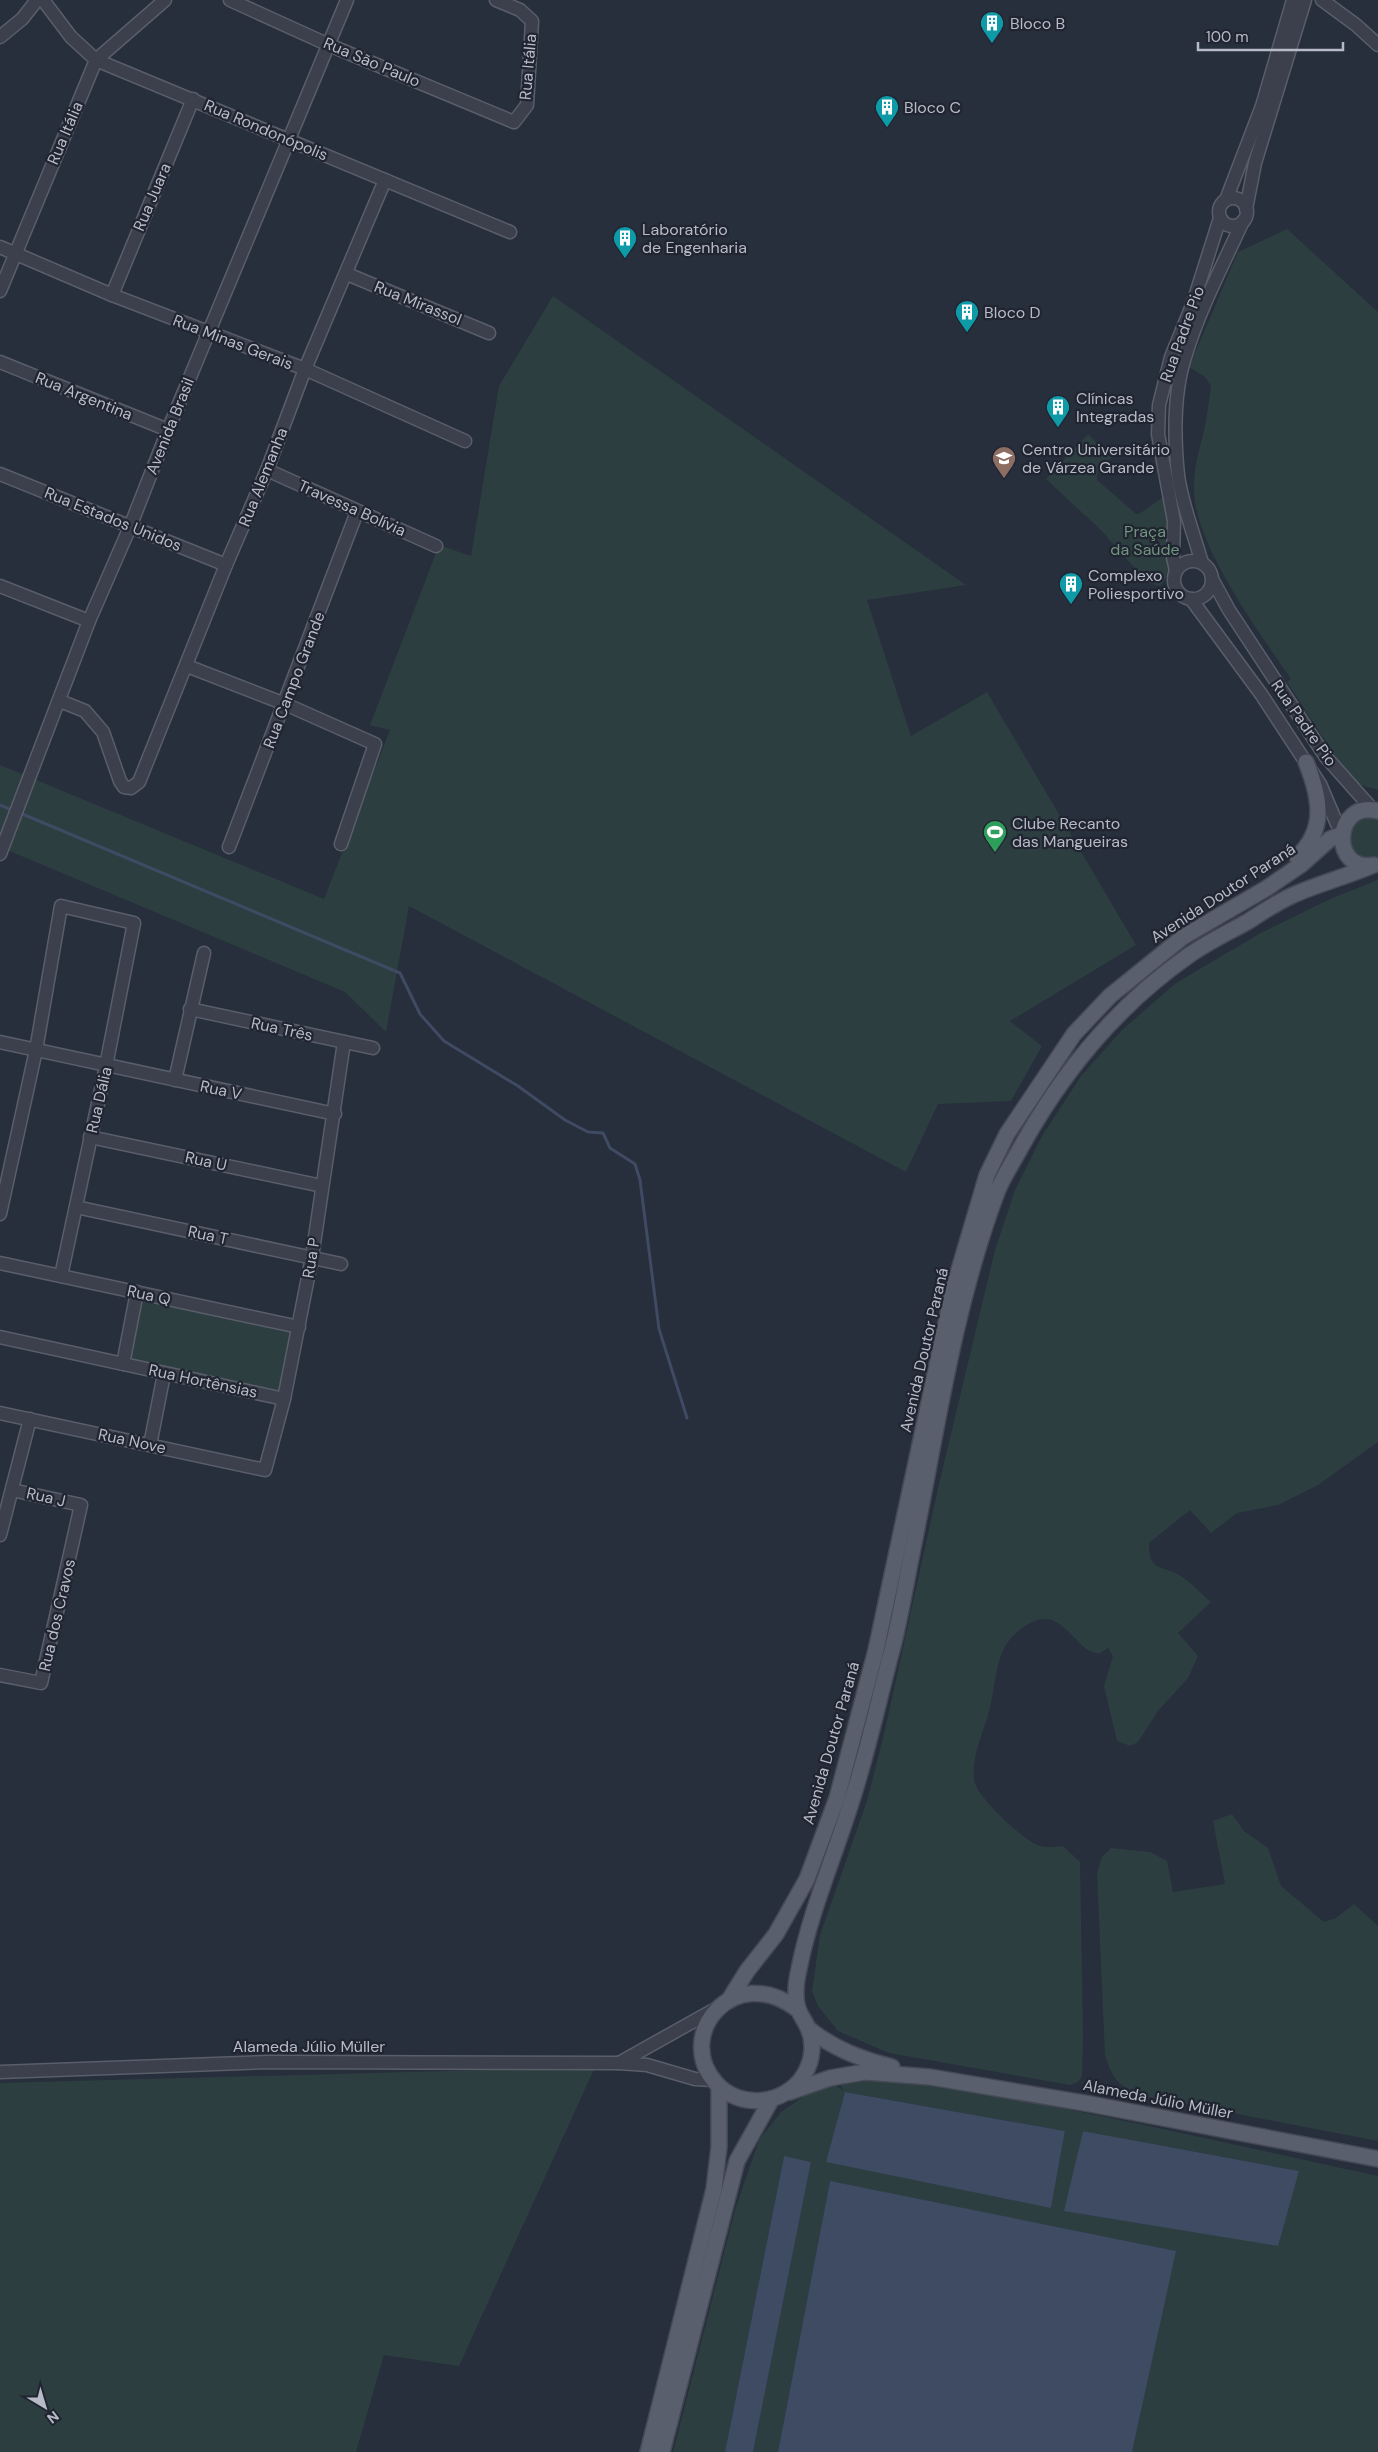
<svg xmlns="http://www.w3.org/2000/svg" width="1378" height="2452" viewBox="0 0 1378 2452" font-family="'DM Sans',sans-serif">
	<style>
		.green { fill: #2d3e41; fill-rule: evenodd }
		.water { fill: #3f4a63 }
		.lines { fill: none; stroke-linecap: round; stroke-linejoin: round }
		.stream { stroke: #3f4a63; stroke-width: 3 }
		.minor-casing { stroke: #595e6a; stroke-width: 15 }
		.major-casing { stroke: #444955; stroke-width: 18 }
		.minor { stroke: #3b404c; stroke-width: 12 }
		.major { stroke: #595f6c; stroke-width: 15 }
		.labels { text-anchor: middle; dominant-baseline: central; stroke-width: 4.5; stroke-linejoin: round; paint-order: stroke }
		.poi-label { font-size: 16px; fill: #b7bbc7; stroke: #202531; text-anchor: start }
		.street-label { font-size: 16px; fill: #b7bbc7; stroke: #202531 }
		.park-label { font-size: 16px; fill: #71957e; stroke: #202531 }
	</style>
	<rect width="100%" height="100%" fill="#272e3c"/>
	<g class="green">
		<path d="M1287,229L1378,312V790L1357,784L1344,770L1287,682L1291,679C1260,634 1195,545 1194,491C1193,470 1199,451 1204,431C1207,416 1209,401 1211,386L1205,377L1189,367L1238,252Z"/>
		<path d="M553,296L966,585L867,600L911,736L987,692L1136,945L1010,1021L1042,1046L1011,1101L938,1104L906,1172L409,906L386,1032L345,992L0,847V765L324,899L390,730L370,725L439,545L471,556L499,386Z"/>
		<path d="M1088,434L1111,458L1097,474V480L1136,514H1139L1166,495L1170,571L1163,583L1159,586L1148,583L1101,530L1046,479Z"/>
		<path d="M1370,817L1378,819V857L1364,858C1349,852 1346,836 1355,823Z"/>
		<path d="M1378,880V1442L1318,1485L1278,1505L1237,1513L1211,1533L1190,1510L1149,1543C1149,1574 1163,1564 1181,1576C1192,1583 1201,1594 1211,1602L1178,1633L1198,1656L1188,1678L1158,1711L1138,1742L1130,1746L1117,1741L1104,1686L1113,1656L1108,1648L1099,1654C1094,1652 1088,1651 1085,1648C1073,1638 1059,1617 1042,1619C1029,1621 1013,1633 1006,1645C996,1660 995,1688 990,1707C985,1730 971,1755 974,1780C976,1796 1022,1839 1037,1845C1045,1848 1054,1847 1063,1846L1080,1862L1083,2034L1082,2076L1078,2082L1070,2085L889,2053L838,2031L818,2006L812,1991L820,1935L867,1801L884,1734L939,1484L995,1250L1015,1190L1042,1136L1081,1076L1122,1030L1176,983L1259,934L1330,899Z"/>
		<path d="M139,1296L296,1329L282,1392L126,1359Z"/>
		<path d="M1232,1814L1244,1831L1268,1848L1281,1886L1324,1922L1336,1918L1354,1904L1378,1926V2141L1138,2095C1117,2084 1112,2078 1105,2055L1097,1873L1102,1857L1111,1848L1150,1852L1167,1861L1173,1892L1225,1884L1213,1821Z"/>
		<path d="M595,2067L459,2366L384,2355L356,2452H0V2083Z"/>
		<path d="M880,2077C1047,2101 1212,2140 1378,2176V2452H1132L1175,2251L830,2182L778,2452H753L811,2162L784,2156L725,2452H673L735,2210L759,2140L781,2112L806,2095L831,2082L844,2091L839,2083ZM845,2092L1065,2131L1051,2208ZM1083,2131L1299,2171L1065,2211Z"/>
	</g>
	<g class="water">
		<path d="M845,2092L1065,2131L1051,2208L826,2162Z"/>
		<path d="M1083,2131L1299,2171L1278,2246L1064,2211Z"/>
		<path d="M784,2156L811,2162L753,2452H725Z"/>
		<path d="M830,2181L1176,2251L1132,2452H778Z"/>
	</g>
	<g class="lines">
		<g class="stream">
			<path d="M0,805L14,811"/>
			<path d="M20,813L400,973L420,1014L444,1041L518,1086L565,1120L588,1132L603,1133L610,1148L635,1164L640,1180L659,1329L687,1418"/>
		</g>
		<g class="minor-casing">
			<g id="minor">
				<path d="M43,0L71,37L96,60L510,232"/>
				<path d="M230,0L329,45L514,122L527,105L532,21L520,10L496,0"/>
				<path d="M1322,0L1356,25L1378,45"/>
				<path d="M0,37L22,19L37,0"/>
				<circle cx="1233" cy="212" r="14"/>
				<path d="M1226,200L1262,106L1293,0"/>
				<path d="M1246,209L1255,163L1305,0"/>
				<path d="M0,247L112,295L305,369L465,441"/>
				<path d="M347,274L489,333"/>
				<path d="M0,291L96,60L165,0"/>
				<path d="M112,295L193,99"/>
				<path d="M0,362L168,430"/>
				<path d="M267,470L436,546"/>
				<path d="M0,474L226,565"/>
				<circle cx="1193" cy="580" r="19"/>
				<path d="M1202,563C1194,534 1182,505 1178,475C1174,436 1173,392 1186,354C1200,308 1223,265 1243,221"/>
				<path d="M1176,571L1173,557L1174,521L1158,434L1159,405L1171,357L1193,303L1220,218"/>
				<path d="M1212,579L1229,610L1325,756L1373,810"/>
				<path d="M0,586L89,621"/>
				<path d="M1191,599L1261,694L1320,784L1337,824L1343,830"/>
				<path d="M187,666L285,704L375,744L341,844"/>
				<path d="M60,701L85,711L103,732L120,781L124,787L131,788L139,782L226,565L267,470L305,369L385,180"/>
				<path d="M229,847L357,512"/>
				<path d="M0,854L89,621L130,527L168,430L347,0"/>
				<path d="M190,1009L373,1048"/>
				<path d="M0,1042L335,1114"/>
				<path d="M175,1080L204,953"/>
				<path d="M90,1137L322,1186"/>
				<path d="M76,1207L341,1264"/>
				<path d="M0,1214L36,1050L61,906L134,923L106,1066L61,1276"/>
				<path d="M0,1263L299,1327"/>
				<path d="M0,1337L284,1399"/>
				<path d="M123,1364L137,1292"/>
				<path d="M0,1413L265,1470L284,1399L312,1257L344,1042"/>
				<path d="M150,1445L164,1374"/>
				<path d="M0,1535L30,1419"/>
				<path d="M0,1675L41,1683L81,1505L12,1490"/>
				<path d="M619,2063L719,2007"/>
				<path d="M0,2072L268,2062L619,2063L647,2065L695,2079L713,2080"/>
			</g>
		</g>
		<g class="major-casing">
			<g id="major">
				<path d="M1297,857C1327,829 1320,797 1306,762"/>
				<path d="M1374,865C1330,873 1333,799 1378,811"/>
				<path d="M729,2000L747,1971L776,1934L807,1879L837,1798L876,1650L953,1290L987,1175L1007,1134L1074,1034L1110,996L1183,937L1267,888L1302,864L1330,839L1342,834"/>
				<path d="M797,2009C734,1961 673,2035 716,2083C740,2110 785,2105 804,2075C813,2060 815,2041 807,2026C805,2021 801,2016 799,2011C794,1999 796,1982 799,1969C810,1913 833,1860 850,1806C867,1755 878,1702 892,1650C900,1619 905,1588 911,1558C936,1436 953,1309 997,1192C1003,1177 1013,1162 1021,1147C1063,1071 1117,1006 1188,956C1206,943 1227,933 1247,922C1261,913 1276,903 1291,896C1317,884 1345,877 1371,866"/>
				<path d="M809,2029C834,2049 861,2059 892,2067"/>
				<path d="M790,2092L830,2078L865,2072L930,2077L1090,2104L1378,2159"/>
				<path d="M648,2452L714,2189L719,2147V2087"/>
				<path d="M662,2452L737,2161L771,2100"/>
			</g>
		</g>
		<use href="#minor" class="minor"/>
		<use href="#major" class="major"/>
	</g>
	<defs>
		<g id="building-pin" transform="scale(1.25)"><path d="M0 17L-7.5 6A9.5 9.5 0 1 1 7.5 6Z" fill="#0f9aa8" stroke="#202531"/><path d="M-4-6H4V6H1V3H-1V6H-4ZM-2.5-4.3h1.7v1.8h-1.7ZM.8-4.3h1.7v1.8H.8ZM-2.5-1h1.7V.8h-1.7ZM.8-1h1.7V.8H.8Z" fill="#fff"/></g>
		<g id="university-pin" transform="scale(1.25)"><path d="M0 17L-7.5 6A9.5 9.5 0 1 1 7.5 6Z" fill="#8d6e63" stroke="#202531"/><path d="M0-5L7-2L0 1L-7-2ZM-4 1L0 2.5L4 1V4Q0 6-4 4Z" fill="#fff"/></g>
		<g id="stadium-pin" transform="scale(1.25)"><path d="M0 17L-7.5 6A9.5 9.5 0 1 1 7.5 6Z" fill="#2e9e5b" stroke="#202531"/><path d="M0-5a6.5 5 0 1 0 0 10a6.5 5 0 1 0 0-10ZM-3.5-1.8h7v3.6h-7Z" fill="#fff"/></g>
	</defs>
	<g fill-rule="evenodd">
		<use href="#building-pin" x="992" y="23"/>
		<use href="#building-pin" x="887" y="107"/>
		<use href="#building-pin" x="625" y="238"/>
		<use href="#building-pin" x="967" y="312"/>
		<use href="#building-pin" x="1058" y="407"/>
		<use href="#university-pin" x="1004" y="458"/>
		<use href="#building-pin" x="1071" y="584"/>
		<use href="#stadium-pin" x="995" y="832"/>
	</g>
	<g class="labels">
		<g class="poi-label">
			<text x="1010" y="23">Bloco B</text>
			<text x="904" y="107">Bloco C</text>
			<text x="642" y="229">Laboratório<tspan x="642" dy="18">de Engenharia</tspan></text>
			<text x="984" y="312">Bloco D</text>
			<text x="1076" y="398">Clínicas<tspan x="1076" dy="18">Integradas</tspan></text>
			<text x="1022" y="449">Centro Universitário<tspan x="1022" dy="18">de Várzea Grande</tspan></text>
			<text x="1088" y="575">Complexo<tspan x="1088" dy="18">Poliesportivo</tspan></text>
			<text x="1012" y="823">Clube Recanto<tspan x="1012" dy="18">das Mangueiras</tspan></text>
		</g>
		<g class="street-label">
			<text transform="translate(372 62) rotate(23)">Rua São Paulo</text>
			<text transform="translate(528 67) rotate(-85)">Rua Itália</text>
			<text transform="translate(266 130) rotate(23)">Rua Rondonópolis</text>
			<text transform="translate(65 133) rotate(-67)">Rua Itália</text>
			<text transform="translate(152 197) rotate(-67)">Rua Juara</text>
			<text transform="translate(418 303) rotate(22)">Rua Mirassol</text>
			<text transform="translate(1182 334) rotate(-70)">Rua Padre Pio</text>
			<text transform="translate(233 342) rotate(21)">Rua Minas Gerais</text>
			<text transform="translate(84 396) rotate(22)">Rua Argentina</text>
			<text transform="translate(170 426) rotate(-68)">Avenida Brasil</text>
			<text transform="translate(263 477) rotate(-68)">Rua Alemanha</text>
			<text transform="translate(352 508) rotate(24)">Travessa Bolívia</text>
			<text transform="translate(113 519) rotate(22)">Rua Estados Unidos</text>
			<text transform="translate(294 680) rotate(-69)">Rua Campo Grande</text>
			<text transform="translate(1304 723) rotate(55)">Rua Padre Pio</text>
			<text transform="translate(1223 893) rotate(-33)">Avenida Doutor Paraná</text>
			<text transform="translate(282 1029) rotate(12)">Rua Três</text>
			<text transform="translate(221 1090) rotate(12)">Rua V</text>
			<text transform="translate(99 1100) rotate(-77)">Rua Dália</text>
			<text transform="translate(206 1161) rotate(12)">Rua U</text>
			<text transform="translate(208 1235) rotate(12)">Rua T</text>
			<text transform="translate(311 1258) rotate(-81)">Rua P</text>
			<text transform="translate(149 1295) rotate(12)">Rua Q</text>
			<text transform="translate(924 1350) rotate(-77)">Avenida Doutor Paraná</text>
			<text transform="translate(203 1381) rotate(12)">Rua Hortênsias</text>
			<text transform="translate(132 1441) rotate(12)">Rua Nove</text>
			<text transform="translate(46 1497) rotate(13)">Rua J</text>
			<text transform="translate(57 1615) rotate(-77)">Rua dos Cravos</text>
			<text transform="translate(831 1743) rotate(-74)">Avenida Doutor Paraná</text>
			<text x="309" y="2046">Alameda Júlio Müller</text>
			<text transform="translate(1158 2099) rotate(11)">Alameda Júlio Müller</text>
		</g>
		<g class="park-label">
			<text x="1145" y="531">Praça<tspan x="1145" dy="18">da Saúde</tspan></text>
		</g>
	</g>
	<g transform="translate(45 2407) rotate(142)" stroke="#202531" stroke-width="4" paint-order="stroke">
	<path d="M0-4L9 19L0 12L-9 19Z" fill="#b7bbc7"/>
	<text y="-8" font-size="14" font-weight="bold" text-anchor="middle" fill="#b7bbc7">N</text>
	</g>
	<path d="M1198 42v8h145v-8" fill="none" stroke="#b7bbc7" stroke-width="2.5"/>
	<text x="1206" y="42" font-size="15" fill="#b7bbc7" stroke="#202531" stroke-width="4" paint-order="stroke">100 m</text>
</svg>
